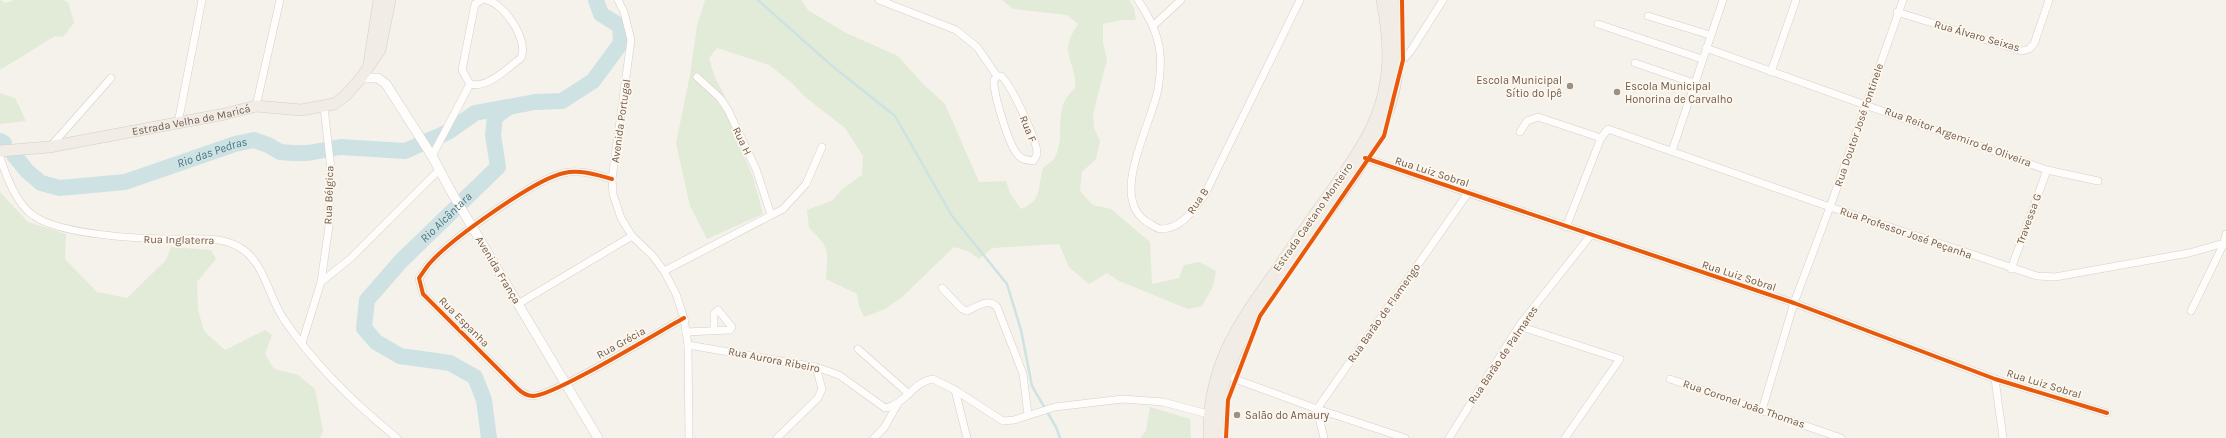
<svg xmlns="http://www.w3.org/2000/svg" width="2226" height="438" viewBox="0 0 2226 438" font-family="Karla,sans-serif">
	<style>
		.green { fill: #e2ebd7 }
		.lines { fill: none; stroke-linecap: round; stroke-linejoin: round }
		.stream { stroke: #cee2e4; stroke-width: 2.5 }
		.river { stroke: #cee2e4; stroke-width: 16 }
		.minor-casing { stroke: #d4cfc9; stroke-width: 8 }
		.tertiary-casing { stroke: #d4cfc9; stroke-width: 10 }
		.primary-casing { stroke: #d3cdc7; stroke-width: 12 }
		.minor { stroke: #fefdfc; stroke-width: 7 }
		.tertiary { stroke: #fefdfc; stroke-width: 9 }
		.primary { stroke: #f1ede6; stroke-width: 11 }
		.cycleway-casing { stroke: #fdf7ed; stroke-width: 6 }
		.cycleway { stroke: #e8590c; stroke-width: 4 }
		.poi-dot { fill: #9f9085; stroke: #fdf7ed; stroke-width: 1.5 }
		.labels { text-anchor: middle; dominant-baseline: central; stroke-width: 3.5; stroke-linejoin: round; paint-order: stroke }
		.street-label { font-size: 11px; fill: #705b4e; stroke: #fdf7ed }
		.poi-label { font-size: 11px; fill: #705b4e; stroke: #fdf7ed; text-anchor: start }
		.water-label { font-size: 12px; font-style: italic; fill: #4b7680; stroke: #fdf7ed }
	</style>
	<rect width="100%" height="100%" fill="#f5f2eb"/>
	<g class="green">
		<path d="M0,0L6,3L14,0H63L68,2L74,23L63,37L55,36L0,70Z"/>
		<path d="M705,0H801L808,10L846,33L898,56L923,84L945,104L979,182L1006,181L1010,193L1021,209C1043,200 1037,188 1043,169C1045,164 1051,163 1054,159C1068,136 1050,110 1075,88C1077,72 1068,61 1068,48C1068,39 1074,31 1078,24L1067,15L1013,9L1002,0H1129L1134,8L1136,20H1121L1103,24V42L1107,60L1093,114L1094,128L1100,141L1096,159L1082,172L1080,191L1093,205L1111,209L1150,242L1152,284L1179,278L1184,265L1199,262L1216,271L1213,286L1202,306L1188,309L1119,281L1107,273L1089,284L1069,267L1059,244L992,248L979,259L968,251L954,247L901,298L885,309L864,317L859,306L857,294L826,279C828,250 830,248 809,228L807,210L833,200L842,189L862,175L863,156L845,128L805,97L791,82L769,65L717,48L709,58L715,78L723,92L738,142L753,177L763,214L707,239L690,206L676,143L690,75L697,26Z"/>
		<path d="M0,93L15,98L26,121L0,124Z"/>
		<path d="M0,192L28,222L66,234L65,259L97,292L127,298L166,260L171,247L211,250L216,259L197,282L198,310L204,331L225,350L265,330L272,335L265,354L274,369L298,375L315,389L323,431L320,438H0Z"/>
		<path d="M1150,407L1190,419L1191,438H1140L1146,431Z"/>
	</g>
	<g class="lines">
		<path class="stream" d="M758,0L831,65L895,116L952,216L1007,284L1021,330L1032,386L1056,427L1060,438"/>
		<g class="river">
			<path d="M0,141L4,143"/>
			<path id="s1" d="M14,155L27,171L41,183L60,188L125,182L235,144L254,140L268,145L280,152L293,153H308L341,147L405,151L448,132L475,113L507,107"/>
			<path id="s2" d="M489,438L484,400L475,377L450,363L400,356L376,342L364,328L367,300L401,261L498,167L493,135L495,117L509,107L535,102L562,101L593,81L621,43L620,26L601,14L596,0"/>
		</g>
		<g class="minor-casing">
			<g id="minor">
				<path d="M482,0L475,4L474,9L462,70L470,84C488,89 507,68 521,58C529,41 505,4 487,0"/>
				<path d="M618,0L624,12L631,40L612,179L613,194L621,218L632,236L652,255L664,271L676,294L684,318L688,345L689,438"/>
				<path d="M879,0L956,30L977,47L997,76L994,80C993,93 1009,146 1018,155C1022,160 1027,160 1033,161C1035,158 1037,156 1037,153C1037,140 1011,84 1001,76H997"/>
				<path d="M1138,0C1149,17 1158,33 1160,53C1161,64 1160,78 1158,89C1152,124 1108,197 1147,222C1151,224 1156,228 1160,229C1182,229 1192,211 1204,196L1300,0"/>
				<path d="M1897,12L2022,51L2029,49L2034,44L2049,0"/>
				<path d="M1648,16L1710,35"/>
				<path d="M1598,24L1702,59"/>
				<path d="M1154,25L1181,0"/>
				<path d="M1706,48L2047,170L2098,181"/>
				<path d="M1635,63L1694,83"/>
				<path d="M1398,65L1410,52L1443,0"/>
				<path d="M1771,72L1796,0"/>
				<path d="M697,77L720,98L728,110L756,169L771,215"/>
				<path d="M256,106L280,0"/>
				<path d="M178,123L202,0"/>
				<path d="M1520,132L1527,121L1538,117L1601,138"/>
				<path d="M50,147L111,78"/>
				<path d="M1672,151L1723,0"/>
				<path d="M432,156L470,84"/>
				<path d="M0,157C6,176 17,205 34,216C61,235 141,239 174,239C195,239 220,236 239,247C264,261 268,295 283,318C313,363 355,404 397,438"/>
				<path d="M1365,158L1794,303L1995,379L2107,413"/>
				<path d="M612,179C597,175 580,169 564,173C535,179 450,240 430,263C426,267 423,273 419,278L423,294L517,388C521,392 527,396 533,396C552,397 660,331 684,318"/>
				<path d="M1566,227L1601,138L1608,129L1830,207L2037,276L2055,277L2189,253L2224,243"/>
				<path d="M2011,269L2047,170"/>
				<path d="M664,271L783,209L806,184L822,147"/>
				<path d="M321,282L351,258L439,170"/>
				<path d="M942,288L962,309L967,311C977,307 988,297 997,307L1023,374L1028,415"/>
				<path d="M518,304L632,236"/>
				<path d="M2191,311L2224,243L2226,234"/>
				<path d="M1519,326L1620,359L1565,438"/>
				<path d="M686,332L730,330L732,327L718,310L714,314V330"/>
				<path d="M302,343L321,282L329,226L331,169L324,107"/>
				<path d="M688,345L816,367L839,375L885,408C905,405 914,381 933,379L955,390L1003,421L1014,420L1055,407L1123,399L1163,402L1208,414"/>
				<path d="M858,349L909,394"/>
				<path d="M1227,372L1235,379L1317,409L1405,438"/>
				<path d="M1670,379L1841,438"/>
				<path d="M1995,379L2003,438"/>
				<path d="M955,390L967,438"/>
				<path d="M1762,410L1794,303L1830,207L1903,0"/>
				<path d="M777,438L818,398L822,389L816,367"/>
				<path d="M874,438L884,428L897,405"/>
				<path d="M1324,438L1317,409L1468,193"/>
				<path d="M1449,438L1519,326L1590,236"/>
			</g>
		</g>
		<g class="tertiary-casing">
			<path id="tertiary" d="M361,78H378L386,84L432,156L452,193L598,438"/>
		</g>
		<g class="primary-casing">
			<g id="primary">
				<path d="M369,64L379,0"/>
				<path id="s3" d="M0,151L49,147L225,114L256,106L301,110L334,104L345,96L361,78L380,50L390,0"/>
				<path d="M1209,438C1207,368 1237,325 1276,271C1295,242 1315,214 1335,186C1349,166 1364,145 1374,122C1392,82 1390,42 1382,0"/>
				<path d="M1219,438C1206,322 1359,209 1391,102C1402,68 1397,34 1393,0"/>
			</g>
		</g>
		<use href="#minor" class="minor"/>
		<use href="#tertiary" class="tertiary"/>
		<use href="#primary" class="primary"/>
		<g class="cycleway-casing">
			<g id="cycleway">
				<path d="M1365,158L1794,303L1995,379L2107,413"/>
				<path d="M612,179C597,175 580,169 564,173C535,179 450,240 430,263C426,267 423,273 419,278L423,294L517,388C521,392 527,396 533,396C552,397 660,331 684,318"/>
				<path d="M1226,438L1228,400L1260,316L1384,136L1403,60L1402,0"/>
			</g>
		</g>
		<use href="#cycleway" class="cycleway"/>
	</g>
	<g class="poi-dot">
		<circle cx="1570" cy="86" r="4"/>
		<circle cx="1617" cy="92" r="4"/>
		<circle cx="1237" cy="415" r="4"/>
	</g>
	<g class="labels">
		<g class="street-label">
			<text transform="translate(1977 36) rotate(16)">Rua Álvaro Seixas</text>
			<text stroke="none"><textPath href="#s3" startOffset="194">Estrada Velha de Maricá</textPath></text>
			<text transform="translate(621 121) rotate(-82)">Avenida Portugal</text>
			<text transform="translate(1859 125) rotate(-71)">Rua Doutor José Fontinele</text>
			<text transform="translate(1028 129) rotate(68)">Rua F</text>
			<text transform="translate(1958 137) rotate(20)">Rua Reitor Argemiro de Oliveira</text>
			<text transform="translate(742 141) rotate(64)">Rua H</text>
			<text transform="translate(1432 172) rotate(18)">Rua Luiz Sobral</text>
			<text transform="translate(329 195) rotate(-88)">Rua Bélgica</text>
			<text transform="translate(1198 201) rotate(-56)">Rua B</text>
			<text transform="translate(1313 217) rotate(-55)">Estrada Caetano Monteiro</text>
			<text transform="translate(2029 219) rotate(-70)">Travessa G</text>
			<text transform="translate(1906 233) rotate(19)">Rua Professor José Peçanha</text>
			<text transform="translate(179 240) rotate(1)">Rua Inglaterra</text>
			<text transform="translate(498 270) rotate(59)">Avenida França</text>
			<text transform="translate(1739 276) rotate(18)">Rua Luiz Sobral</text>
			<text transform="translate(1384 313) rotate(-55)">Rua Barão de Flamengo</text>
			<text transform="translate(464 322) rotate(45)">Rua Espanha</text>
			<text transform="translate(621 343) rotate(-29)">Rua Grécia</text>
			<text transform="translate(1503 355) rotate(-56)">Rua Barão de Palmares</text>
			<text transform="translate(774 360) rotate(11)">Rua Aurora Ribeiro</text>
			<text transform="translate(2044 384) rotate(17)">Rua Luiz Sobral</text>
			<text transform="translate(1744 404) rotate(19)">Rua Coronel João Thomas</text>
		</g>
		<g class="poi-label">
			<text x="1562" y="80" text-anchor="end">Escola Municipal<tspan x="1562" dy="13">Sítio do Ipê</tspan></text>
			<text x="1625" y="86">Escola Municipal<tspan x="1625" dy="13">Honorina de Carvalho</tspan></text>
			<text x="1245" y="415">Salão do Amaury</text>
		</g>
		<g class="water-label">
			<text stroke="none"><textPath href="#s1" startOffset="216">Rio das Pedras</textPath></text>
			<text stroke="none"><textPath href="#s2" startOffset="331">Rio Alcântara</textPath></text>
		</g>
	</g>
</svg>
